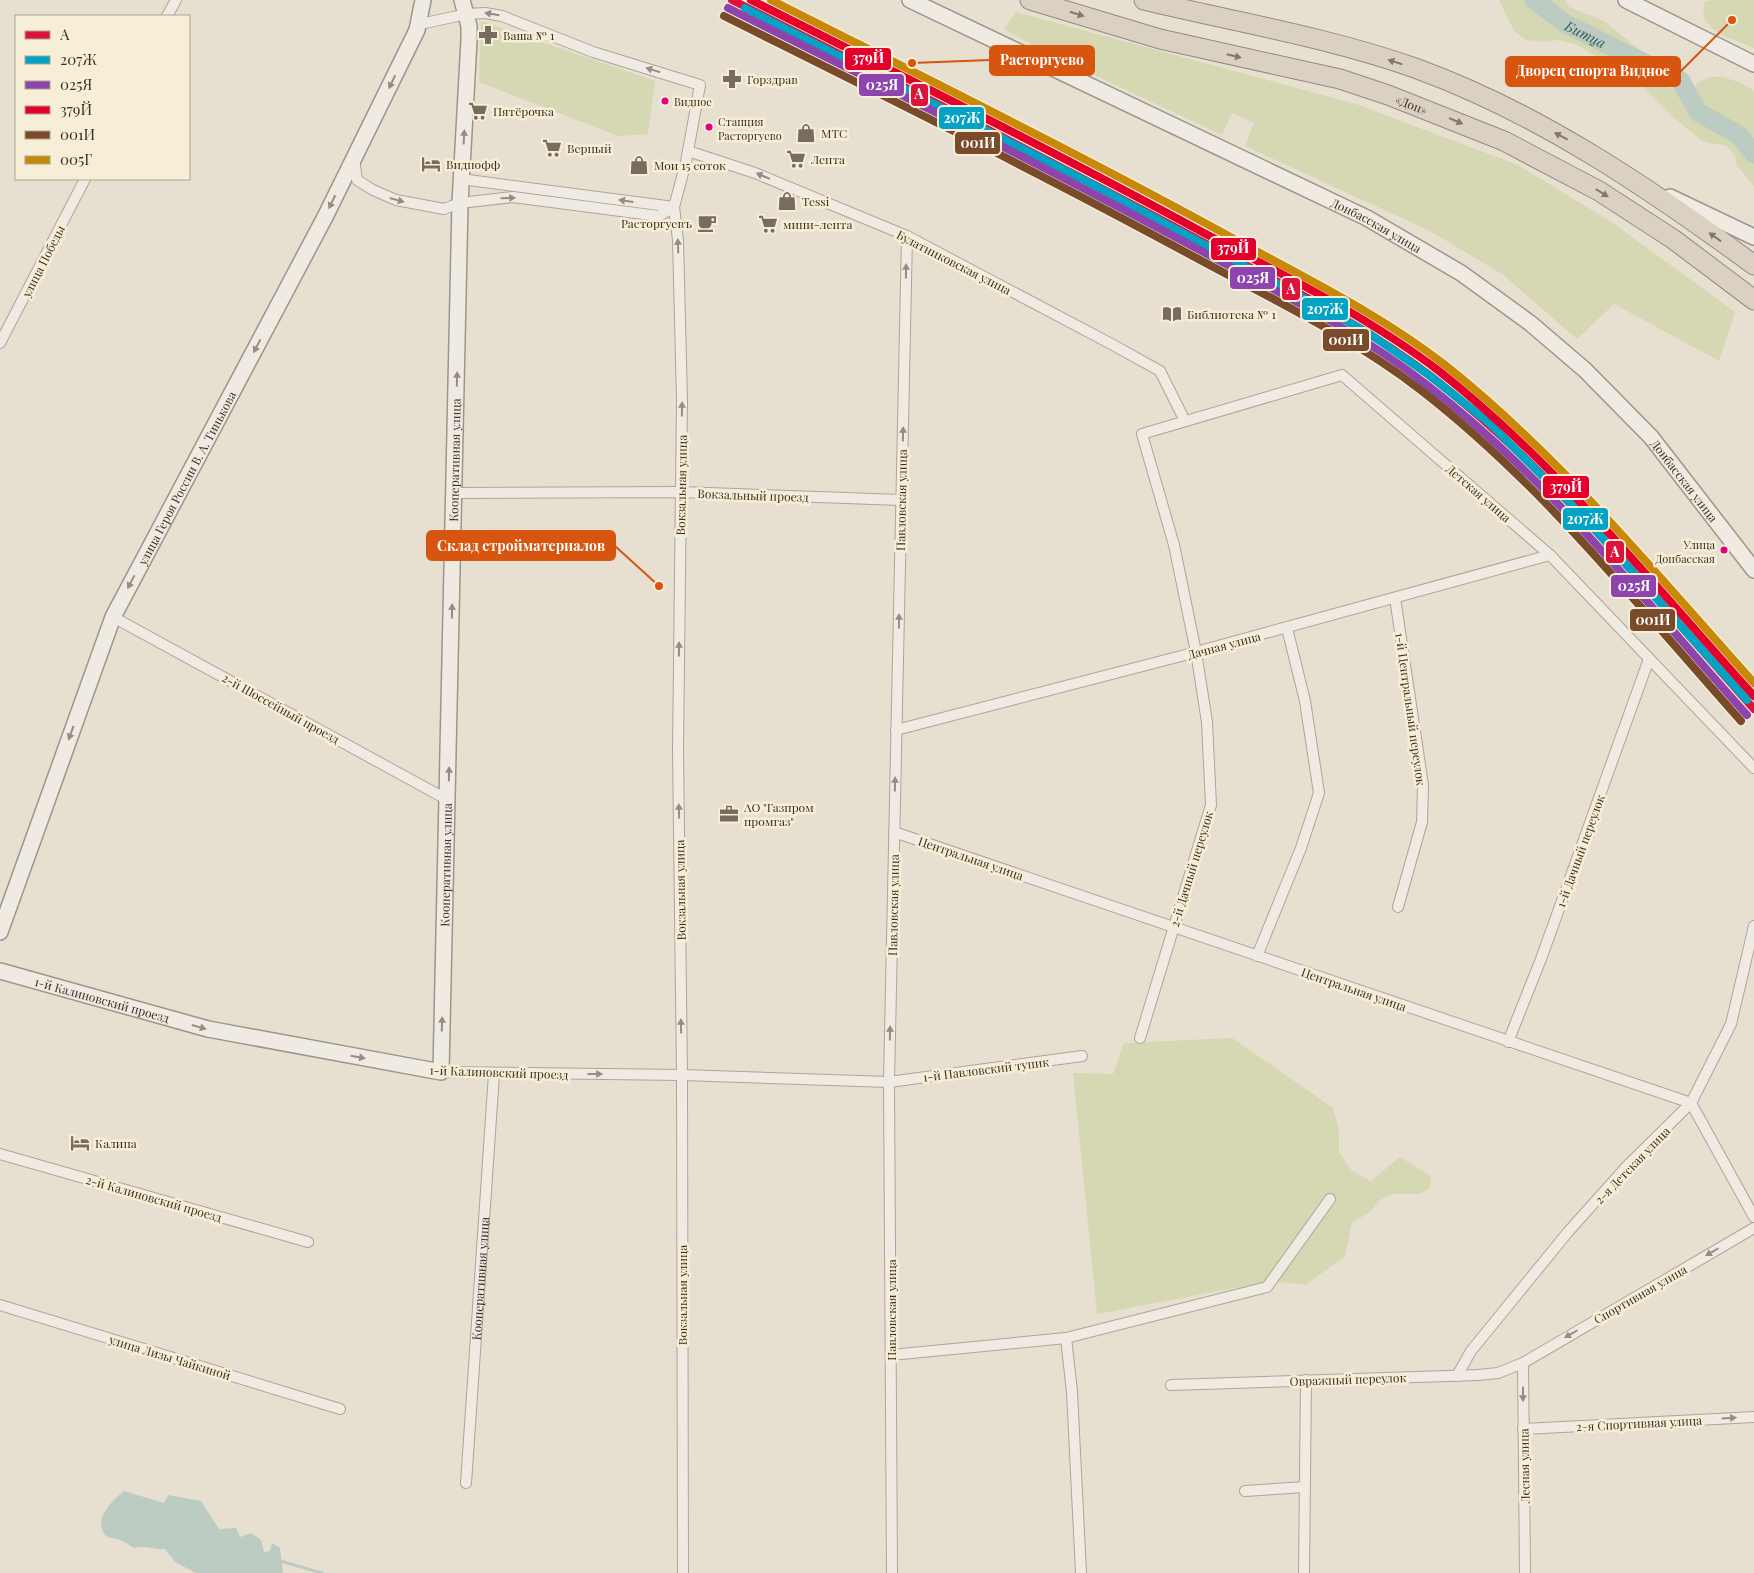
<svg xmlns="http://www.w3.org/2000/svg" width="1754" height="1573" viewBox="0 0 1754 1573" font-family="'Playfair Display',serif">
	<style>
		.green { fill: #d6d7b3 }
		.water { fill: #bcccc2 }
		.lines { fill: none; stroke-linecap: round; stroke-linejoin: round }
		.stream { stroke: #bcccc2; stroke-width: 3 }
		.river { stroke: #bcccc2; stroke-width: 19 }
		.street-casing { stroke: #ada599; stroke-width: 12 }
		.secondary-casing { stroke: #9c958a; stroke-width: 18 }
		.highway-casing { stroke: #928b80; stroke-width: 21 }
		.street { stroke: #efebe3; stroke-width: 10 }
		.secondary { stroke: #efebe3; stroke-width: 15 }
		.highway { stroke: #dad1c2; stroke-width: 19 }
		.rail-1-casing { stroke: #f7eed8; stroke-width: 11 }
		.rail-2-casing { stroke: #f7eed8; stroke-width: 11 }
		.rail-3-casing { stroke: #f7eed8; stroke-width: 11 }
		.rail-4-casing { stroke: #f7eed8; stroke-width: 11 }
		.rail-5-casing { stroke: #f7eed8; stroke-width: 11 }
		.rail-6-casing { stroke: #f7eed8; stroke-width: 11 }
		.rail-1 { stroke: #dc143c; stroke-width: 8 }
		.rail-2 { stroke: #03a3c5; stroke-width: 8 }
		.rail-3 { stroke: #8e44ad; stroke-width: 8 }
		.rail-4 { stroke: #e4002b; stroke-width: 8 }
		.rail-5 { stroke: #7a4b2a; stroke-width: 8 }
		.rail-6 { stroke: #c88808; stroke-width: 8 }
		.oneway { fill: #968c82 }
		.oneway2 { fill: #847769 }
		.bus-dot { fill: #e5007d; stroke: #f7eed8; stroke-width: 2 }
		.labels { text-anchor: middle; dominant-baseline: central; stroke-width: 5; stroke-linejoin: round; paint-order: stroke }
		.bus-label { font-size: 11px; fill: #3d2e20; stroke: #f7eed8; text-anchor: start }
		.poi-label { font-size: 12px; fill: #3d2e20; stroke: #f7eed8; text-anchor: start }
		.street-label { font-size: 12px; fill: #3d2e20; stroke: #f7eed8 }
		.water-label { font-size: 14px; font-style: italic; fill: #2f5d5a; stroke: #f7eed8 }
		.leader { fill: none; stroke: #d7550e; stroke-width: 2 }
		.callout-dot { fill: #d7550e; stroke: #f7eed8; stroke-width: 2 }
		.callout { fill: #d7550e; stroke: #d7550e; stroke-width: 2 }
		.callout-label { font-size: 14px; text-anchor: middle; font-weight: bold; fill: #fff }
		.line-badge { stroke: #f7eed8; stroke-width: 2 }
		.badge-label { font-size: 14px; text-anchor: middle; font-weight: bold; fill: #fff }
	</style>
	<rect width="100%" height="100%" fill="#e7e0d1"/>
	<g class="green">
		<path d="M1499,0H1565L1569,7L1604,21L1640,50L1648,64L1669,88L1693,89C1706,67 1737,79 1754,91V186C1747,179 1745,173 1737,167L1735,155L1726,146L1702,141L1673,117L1633,77L1575,44L1557,40L1543,42L1526,40L1514,31Z"/>
		<path d="M1714,0H1754V48C1733,38 1695,31 1705,1Z"/>
		<path d="M1016,12L1356,104L1518,165L1613,223L1735,312L1719,361L1614,304L1577,339L1502,274L1430,231L1245,146L1254,123L1232,113L1222,135L1039,49L1004,29Z"/>
		<path d="M481,21L655,81L648,134L618,136L479,82Z"/>
		<path d="M1232,1038L1333,1108L1339,1130V1152L1351,1170L1371,1181L1400,1157L1431,1176L1430,1188L1419,1194H1392L1380,1200L1371,1211L1352,1223L1345,1257L1305,1285L1272,1281L1097,1314L1073,1073L1113,1074L1124,1043Z"/>
	</g>
	<path class="water" d="M124,1491L164,1503L168,1495L201,1501L219,1529L236,1528L240,1537L251,1533L261,1540L264,1552L270,1551L272,1543L280,1548L283,1573H196L175,1562L165,1549C154,1550 145,1545 134,1548C130,1545 125,1542 120,1540C116,1538 109,1539 105,1535C93,1518 113,1500 124,1491Z"/>
	<g class="lines">
		<g class="stream">
			<path d="M1541,5L1545,0"/>
			<path d="M280,1561L322,1573"/>
		</g>
		<path class="river" id="s1" d="M1534,0L1566,24L1681,81L1698,112L1739,135L1754,154"/>
		<g class="street-casing">
			<g id="street">
				<path d="M167,16L176,0"/>
				<path d="M688,151L755,173L907,236L1115,346L1160,371L1185,421"/>
				<path d="M354,159L357,180L373,190L396,200L444,209L460,203L513,197L659,216L674,207L686,162L700,85L593,52L502,16L485,13L467,14L420,24"/>
				<path d="M461,179L674,207"/>
				<path d="M674,207L678,240L682,400L678,750L682,1075L683,1573"/>
				<path d="M0,343L85,179"/>
				<path d="M455,493L680,492L901,500"/>
				<path d="M1395,598L1423,785L1422,822L1398,907"/>
				<path d="M113,617L448,800"/>
				<path d="M896,730L1185,655L1550,555"/>
				<path d="M894,832L1691,1103L1754,1217"/>
				<path d="M1257,956L1301,848L1319,793L1305,701L1287,628"/>
				<path d="M1140,1038L1211,805L1207,722L1196,652L1174,545L1142,434L1342,375L1550,555L1754,768"/>
				<path d="M1508,1042L1541,959L1649,659"/>
				<path d="M441,1072L682,1075L889,1082L1082,1056"/>
				<path d="M0,1154L308,1242"/>
				<path d="M0,1305L340,1409"/>
				<path d="M1066,1338L1072,1392L1081,1573"/>
				<path d="M891,1355L1066,1338L1267,1287L1330,1199"/>
				<path d="M1457,1376L1471,1351L1568,1232L1627,1166L1691,1103L1731,1024L1754,926"/>
				<path d="M1171,1385L1478,1375L1498,1373L1523,1363"/>
				<path d="M1523,1429L1754,1417"/>
				<path id="s2" d="M466,1483L494,1074"/>
				<path d="M1245,1491L1305,1487"/>
				<path d="M892,1573L889,1082L907,236"/>
				<path d="M1304,1573L1306,1380"/>
				<path d="M1525,1573L1523,1363L1754,1228"/>
			</g>
		</g>
		<g class="secondary-casing">
			<g id="secondary">
				<path id="s3" d="M910,0L1367,218L1461,273L1530,323L1585,370L1651,437L1754,570"/>
				<path d="M1626,0L1754,64"/>
				<path d="M1670,197L1754,237"/>
				<path id="s4" d="M0,932L113,617L325,217L417,30L423,0"/>
				<path id="s5" d="M0,971L208,1029L441,1072L460,203L469,40V26L462,0"/>
			</g>
		</g>
		<g class="highway-casing">
			<g id="highway">
				<path id="s6" d="M1030,0L1160,39L1340,79L1388,95L1504,141L1599,191L1673,239L1754,300"/>
				<path d="M1144,0C1235,22 1327,37 1415,68C1539,113 1649,188 1754,265"/>
			</g>
		</g>
		<use href="#street" class="street"/>
		<use href="#secondary" class="secondary"/>
		<use href="#highway" class="highway"/>
		<g class="rail-1-casing">
			<path id="rail-1" d="M732,0C888,79 1045,157 1199,240C1278,283 1362,323 1433,378C1555,473 1652,595 1754,709"/>
		</g>
		<g class="rail-2-casing">
			<path id="rail-2" d="M745,8L1090,183L1367,332L1429,375L1488,422L1582,515L1747,700"/>
		</g>
		<g class="rail-3-casing">
			<path id="rail-3" d="M728,8C884,86 1040,164 1194,247C1273,290 1356,329 1427,385C1549,479 1645,601 1747,715"/>
		</g>
		<g class="rail-4-casing">
			<path id="rail-4" d="M751,0C903,76 1055,152 1204,233C1283,275 1367,316 1439,371C1558,465 1653,584 1754,696"/>
		</g>
		<g class="rail-5-casing">
			<path id="rail-5" d="M724,16C880,94 1036,171 1189,254C1268,297 1351,336 1422,391C1543,485 1639,607 1741,721"/>
		</g>
		<g class="rail-6-casing">
			<path id="rail-6" d="M771,0C927,79 1083,156 1236,240C1307,279 1381,315 1445,365C1561,457 1655,573 1754,683"/>
		</g>
		<use href="#rail-1" class="rail-1"/>
		<use href="#rail-2" class="rail-2"/>
		<use href="#rail-3" class="rail-3"/>
		<use href="#rail-4" class="rail-4"/>
		<use href="#rail-5" class="rail-5"/>
		<use href="#rail-6" class="rail-6"/>
	</g>
	<defs><path id="oneway-solid" d="M-6-.8H1V-3.2L6.5 0L1 3.2V.8H-6Z" transform="scale(1.25)"/></defs>
	<g class="oneway">
		<use href="#oneway-solid" transform="translate(492 14) rotate(-171)"/>
		<use href="#oneway-solid" transform="translate(653 70) rotate(-163)"/>
		<use href="#oneway-solid" transform="translate(392 82) rotate(116)"/>
		<use href="#oneway-solid" transform="translate(464 137) rotate(-87)"/>
		<use href="#oneway-solid" transform="translate(763 176) rotate(-157)"/>
		<use href="#oneway-solid" transform="translate(508 198) rotate(-2)"/>
		<use href="#oneway-solid" transform="translate(397 200) rotate(16)"/>
		<use href="#oneway-solid" transform="translate(626 201) rotate(-172)"/>
		<use href="#oneway-solid" transform="translate(332 202) rotate(116)"/>
		<use href="#oneway-solid" transform="translate(678 246) rotate(-92)"/>
		<use href="#oneway-solid" transform="translate(906 271) rotate(-89)"/>
		<use href="#oneway-solid" transform="translate(257 346) rotate(118)"/>
		<use href="#oneway-solid" transform="translate(457 379) rotate(-89)"/>
		<use href="#oneway-solid" transform="translate(682 409) rotate(-89)"/>
		<use href="#oneway-solid" transform="translate(903 434) rotate(-89)"/>
		<use href="#oneway-solid" transform="translate(131 582) rotate(118)"/>
		<use href="#oneway-solid" transform="translate(452 611) rotate(-89)"/>
		<use href="#oneway-solid" transform="translate(899 621) rotate(-89)"/>
		<use href="#oneway-solid" transform="translate(679 649) rotate(-89)"/>
		<use href="#oneway-solid" transform="translate(71 733) rotate(110)"/>
		<use href="#oneway-solid" transform="translate(449 774) rotate(-89)"/>
		<use href="#oneway-solid" transform="translate(895 784) rotate(-89)"/>
		<use href="#oneway-solid" transform="translate(679 811) rotate(-91)"/>
		<use href="#oneway-solid" transform="translate(442 1024) rotate(-88)"/>
		<use href="#oneway-solid" transform="translate(681 1026) rotate(-91)"/>
		<use href="#oneway-solid" transform="translate(199 1027) rotate(16)"/>
		<use href="#oneway-solid" transform="translate(890 1033) rotate(-89)"/>
		<use href="#oneway-solid" transform="translate(358 1057) rotate(10)"/>
		<use href="#oneway-solid" transform="translate(595 1074)"/>
		<use href="#oneway-solid" transform="translate(1712 1252) rotate(150)"/>
		<use href="#oneway-solid" transform="translate(1571 1334) rotate(150)"/>
		<use href="#oneway-solid" transform="translate(1523 1394) rotate(90)"/>
		<use href="#oneway-solid" transform="translate(1729 1418) rotate(-3)"/>
	</g>
	<g class="oneway2">
		<use href="#oneway-solid" transform="translate(1077 14) rotate(17)"/>
		<use href="#oneway-solid" transform="translate(1234 56) rotate(13)"/>
		<use href="#oneway-solid" transform="translate(1395 62) rotate(-162)"/>
		<use href="#oneway-solid" transform="translate(1456 121) rotate(23)"/>
		<use href="#oneway-solid" transform="translate(1561 136) rotate(-152)"/>
		<use href="#oneway-solid" transform="translate(1602 193) rotate(32)"/>
		<use href="#oneway-solid" transform="translate(1715 237) rotate(-144)"/>
	</g>
	<defs>
		<g id="pharmacy-bare" transform="scale(1.5)"><path d="M-2-6h4v4h4v4h-4v4h-4v-4h-4v-4h4Z" fill="#786c5e" stroke="#f7eed8" stroke-width="2.5" paint-order="stroke"/></g>
		<g id="supermarket-bare" transform="scale(1.5)"><path d="M-6-5.5h2.5l.6 2H6L4.5 2H-2.5L-4.4-4H-6ZM-1.5 3.2a1.3 1.3 0 1 0 .1 0ZM3 3.2a1.3 1.3 0 1 0 .1 0Z" fill="#786c5e" stroke="#f7eed8" stroke-width="2.5" paint-order="stroke"/></g>
		<g id="shop-bare" transform="scale(1.5)"><path d="M-5-2.5h2.3a2.7 3.5 0 0 1 5.4 0H5L5.5 6h-11ZM-1.5-2.5h3a1.5 2.3 0 0 0-3 0Z" fill="#786c5e" stroke="#f7eed8" stroke-width="2.5" paint-order="stroke"/></g>
		<g id="hotel-bare" transform="scale(1.5)"><path d="M-6-4.5h1.5V1H6V5H4.5V3h-9V5H-6ZM-4 0a1.8 1.8 0 1 1 3.6 0ZM.5 0V-2.5h3Q6-2.5 6 0Z" fill="#786c5e" stroke="#f7eed8" stroke-width="2.5" paint-order="stroke"/></g>
		<g id="cafe-bare" transform="scale(1.5)"><path d="M-5.5-4.5H6V0H3Q3 3.5 0 3.5H-2.5Q-5.5 3.5-5.5 0ZM3-3.2v2h1.7v-2ZM-6 4.5H4V6H-6Z" fill="#786c5e" stroke="#f7eed8" stroke-width="2.5" paint-order="stroke"/></g>
		<g id="library-bare" transform="scale(1.5)"><path d="M-6-4Q-3-5.5-.7-3.5V5Q-3 3-6 4ZM6-4Q3-5.5 .7-3.5V5Q3 3 6 4Z" fill="#786c5e" stroke="#f7eed8" stroke-width="2.5" paint-order="stroke"/></g>
		<g id="office-bare" transform="scale(1.5)"><path d="M-6-3h4V-5.5h4V-3h4V5H-6ZM-1-4.5V-3h2v-1.5ZM-6 0V1H6V0Z" fill="#786c5e" stroke="#f7eed8" stroke-width="2.5" paint-order="stroke"/></g>
	</defs>
	<g fill-rule="evenodd">
		<use href="#pharmacy-bare" x="488" y="35"/>
		<use href="#pharmacy-bare" x="732" y="79"/>
		<use href="#supermarket-bare" x="478" y="111"/>
		<use href="#shop-bare" x="806" y="133"/>
		<use href="#supermarket-bare" x="552" y="148"/>
		<use href="#supermarket-bare" x="796" y="159"/>
		<use href="#hotel-bare" x="431" y="164"/>
		<use href="#shop-bare" x="639" y="165"/>
		<use href="#shop-bare" x="787" y="201"/>
		<use href="#cafe-bare" x="707" y="223"/>
		<use href="#supermarket-bare" x="768" y="224"/>
		<use href="#library-bare" x="1172" y="314"/>
		<use href="#office-bare" x="729" y="814"/>
		<use href="#hotel-bare" x="80" y="1143"/>
	</g>
	<g class="bus-dot">
		<circle cx="665" cy="101" r="4.5"/>
		<circle cx="709" cy="127" r="4.5"/>
		<circle cx="1724" cy="550" r="4.5"/>
	</g>
	<g class="labels">
		<g class="bus-label">
			<text x="674" y="101">Видное</text>
			<text x="718" y="121">Станция<tspan x="718" dy="14">Расторгуево</tspan></text>
			<text x="1715" y="544" text-anchor="end">Улица<tspan x="1715" dy="14">Донбасская</tspan></text>
		</g>
		<g class="poi-label">
			<text x="503" y="35">Ваша № 1</text>
			<text x="747" y="79">Горздрав</text>
			<text x="493" y="111">Пятёрочка</text>
			<text x="821" y="133">МТС</text>
			<text x="567" y="148">Верный</text>
			<text x="811" y="159">Лента</text>
			<text x="446" y="164">Виднофф</text>
			<text x="654" y="165">Мои 15 соток</text>
			<text x="802" y="201">Tessi</text>
			<text x="692" y="223" text-anchor="end">Расторгуевъ</text>
			<text x="783" y="224">мини-лента</text>
			<text x="1187" y="314">Библиотека № 1</text>
			<text x="744" y="807">АО "Газпром<tspan x="744" dy="14">промгаз"</tspan></text>
			<text x="95" y="1143">Калина</text>
		</g>
		<g class="street-label">
			<text stroke="none"><textPath href="#s6" startOffset="396">«Дон»</textPath></text>
			<text stroke="none"><textPath href="#s3" startOffset="518">Донбасская улица</textPath></text>
			<text transform="translate(43 261) rotate(-63)">улица Победы</text>
			<text transform="translate(954 262) rotate(27)">Булатниковская улица</text>
			<text stroke="none"><textPath href="#s5" startOffset="1065">Кооперативная улица</textPath></text>
			<text stroke="none"><textPath href="#s4" startOffset="492">улица Героя России В. А. Тинькова</textPath></text>
			<text stroke="none"><textPath href="#s3" startOffset="922">Донбасская улица</textPath></text>
			<text transform="translate(681 485) rotate(-89)">Вокзальная улица</text>
			<text transform="translate(1479 493) rotate(41)">Детская улица</text>
			<text transform="translate(753 495) rotate(2)">Вокзальный проезд</text>
			<text transform="translate(901 500) rotate(-89)">Павловская улица</text>
			<text transform="translate(1224 645) rotate(-15)">Дачная улица</text>
			<text transform="translate(281 708) rotate(29)">2-й Шоссейный проезд</text>
			<text transform="translate(1411 709) rotate(82)">1-й Центральный переулок</text>
			<text transform="translate(1580 851) rotate(-70)">1-й Дачный переулок</text>
			<text transform="translate(971 858) rotate(19)">Центральная улица</text>
			<text stroke="none"><textPath href="#s5" startOffset="660">Кооперативная улица</textPath></text>
			<text transform="translate(1191 869) rotate(-73)">2-й Дачный переулок</text>
			<text transform="translate(680 890) rotate(-91)">Вокзальная улица</text>
			<text transform="translate(893 905) rotate(-89)">Павловская улица</text>
			<text transform="translate(1354 989) rotate(19)">Центральная улица</text>
			<text stroke="none"><textPath href="#s5" startOffset="106">1-й Калиновский проезд</textPath></text>
			<text transform="translate(986 1069) rotate(-7)">1-й Павловский тупик</text>
			<text transform="translate(499 1072) rotate(2)">1-й Калиновский проезд</text>
			<text transform="translate(1632 1165) rotate(-46)">2-я Детская улица</text>
			<text transform="translate(154 1198) rotate(16)">2-й Калиновский проезд</text>
			<text stroke="none"><textPath href="#s2" startOffset="205">Кооперативная улица</textPath></text>
			<text transform="translate(1640 1294) rotate(-30)">Спортивная улица</text>
			<text transform="translate(682 1295) rotate(-90)">Вокзальная улица</text>
			<text transform="translate(891 1310) rotate(-90)">Павловская улица</text>
			<text transform="translate(170 1357) rotate(17)">улица Лизы Чайкиной</text>
			<text transform="translate(1348 1379) rotate(-2)">Овражный переулок</text>
			<text transform="translate(1639 1423) rotate(-3)">2-я Спортивная улица</text>
			<text transform="translate(1524 1466) rotate(-91)">Лесная улица</text>
		</g>
		<g class="water-label">
			<text stroke="none"><textPath href="#s1" startOffset="62">Битца</textPath></text>
		</g>
	</g>
	<path class="leader" d="M912 63L990 60M1732 20L1680 72M659 586L615 546"/>
	<g class="callout-dot">
		<circle cx="912" cy="63" r="5"/>
		<circle cx="1732" cy="20" r="5"/>
		<circle cx="659" cy="586" r="5"/>
	</g>
	<g class="callout">
		<rect x="990" y="46" width="104" height="29" rx="5"/>
		<rect x="1506" y="57" width="174" height="29" rx="5"/>
		<rect x="427" y="531" width="188" height="29" rx="5"/>
	</g>
	<g class="callout-label">
		<text x="1042" y="65">Расторгуево</text>
		<text x="1593" y="76">Дворец спорта Видное</text>
		<text x="521" y="551">Склад стройматериалов</text>
	</g>
	<g class="line-badge">
		<rect x="844" y="47" width="48" height="24" rx="5" fill="#e4002b"/>
		<rect x="858" y="73" width="47" height="24" rx="5" fill="#8e44ad"/>
		<rect x="910" y="83" width="19" height="24" rx="5" fill="#dc143c"/>
		<rect x="938" y="106" width="47" height="24" rx="5" fill="#03a3c5"/>
		<rect x="954" y="131" width="47" height="24" rx="5" fill="#7a4b2a"/>
		<rect x="1210" y="237" width="47" height="24" rx="5" fill="#e4002b"/>
		<rect x="1229" y="266" width="47" height="24" rx="5" fill="#8e44ad"/>
		<rect x="1281" y="277" width="20" height="24" rx="5" fill="#dc143c"/>
		<rect x="1301" y="297" width="48" height="24" rx="5" fill="#03a3c5"/>
		<rect x="1322" y="328" width="48" height="24" rx="5" fill="#7a4b2a"/>
		<rect x="1542" y="475" width="48" height="24" rx="5" fill="#e4002b"/>
		<rect x="1562" y="507" width="47" height="24" rx="5" fill="#03a3c5"/>
		<rect x="1605" y="540" width="20" height="24" rx="5" fill="#dc143c"/>
		<rect x="1610" y="574" width="47" height="24" rx="5" fill="#8e44ad"/>
		<rect x="1629" y="608" width="47" height="24" rx="5" fill="#7a4b2a"/>
	</g>
	<g class="badge-label">
		<text x="868" y="63">379Й</text>
		<text x="882" y="90">025Я</text>
		<text x="919" y="99">A</text>
		<text x="962" y="123">207Ж</text>
		<text x="978" y="148">001И</text>
		<text x="1233" y="253">379Й</text>
		<text x="1253" y="283">025Я</text>
		<text x="1291" y="294">A</text>
		<text x="1325" y="314">207Ж</text>
		<text x="1346" y="345">001И</text>
		<text x="1566" y="492">379Й</text>
		<text x="1585" y="524">207Ж</text>
		<text x="1615" y="557">A</text>
		<text x="1634" y="591">025Я</text>
		<text x="1653" y="625">001И</text>
	</g>
	<rect x="15" y="15" width="175" height="165" fill="#f7eed8" stroke="#ada18e"/>
	<rect x="25" y="31" width="25" height="8" fill="#dc143c" stroke="#ada18e"/>
	<text x="60" y="40" font-size="15" fill="#3d2e20">A</text>
	<rect x="25" y="56" width="25" height="8" fill="#03a3c5" stroke="#ada18e"/>
	<text x="60" y="65" font-size="15" fill="#3d2e20">207Ж</text>
	<rect x="25" y="81" width="25" height="8" fill="#8e44ad" stroke="#ada18e"/>
	<text x="60" y="90" font-size="15" fill="#3d2e20">025Я</text>
	<rect x="25" y="106" width="25" height="8" fill="#e4002b" stroke="#ada18e"/>
	<text x="60" y="115" font-size="15" fill="#3d2e20">379Й</text>
	<rect x="25" y="131" width="25" height="8" fill="#7a4b2a" stroke="#ada18e"/>
	<text x="60" y="140" font-size="15" fill="#3d2e20">001И</text>
	<rect x="25" y="156" width="25" height="8" fill="#c88808" stroke="#ada18e"/>
	<text x="60" y="165" font-size="15" fill="#3d2e20">005Г</text>
</svg>
